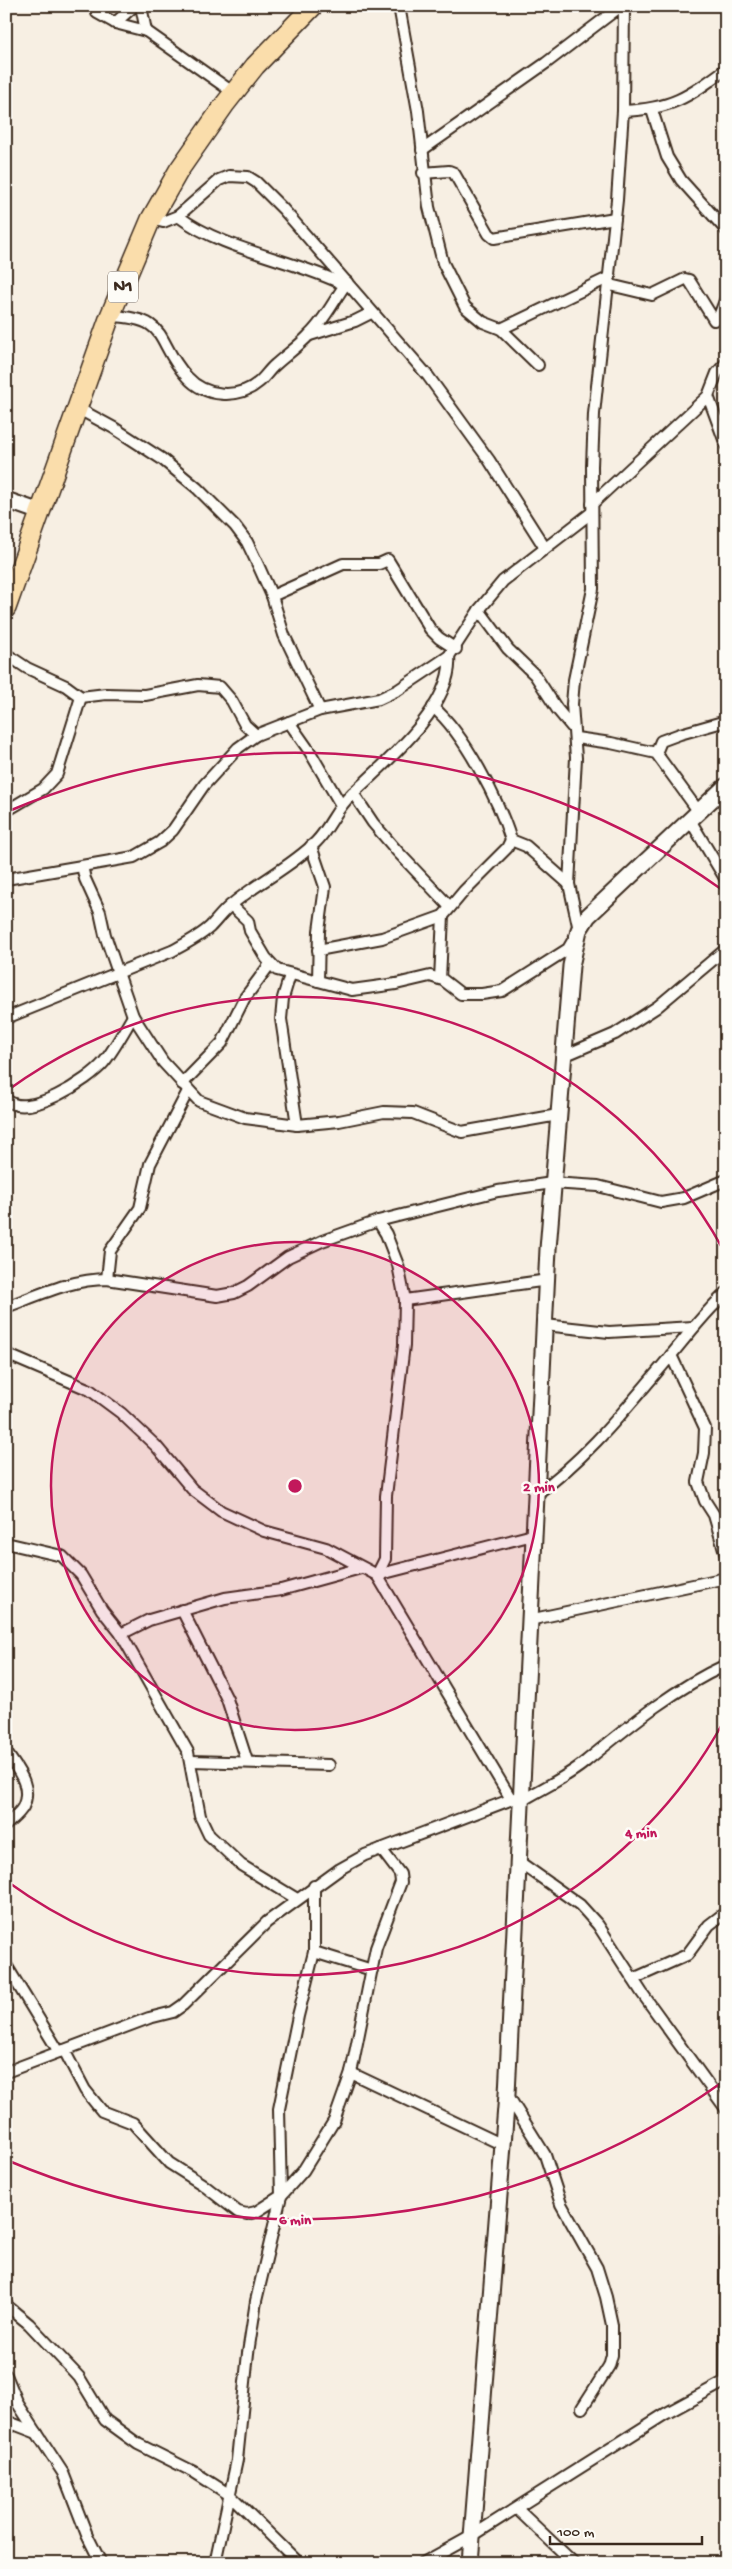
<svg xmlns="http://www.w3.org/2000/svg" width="732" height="2569" viewBox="0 0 732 2569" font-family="'Gochi Hand',sans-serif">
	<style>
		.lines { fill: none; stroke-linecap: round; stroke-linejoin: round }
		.street-casing { stroke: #3b2a1e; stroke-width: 14 }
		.secondary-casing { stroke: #3b2a1e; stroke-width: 19 }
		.highway-casing { stroke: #3b2a1e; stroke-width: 22 }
		.street { stroke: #fdfcf7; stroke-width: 10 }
		.secondary { stroke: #fdfcf7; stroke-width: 15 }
		.highway { stroke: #faddab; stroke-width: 19 }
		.ring { fill: none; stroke: #c2185b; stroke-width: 2.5 }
		.labels { text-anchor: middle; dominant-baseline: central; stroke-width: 5; stroke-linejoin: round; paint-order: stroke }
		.shield { fill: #fdfcf7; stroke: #75695f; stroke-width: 1 }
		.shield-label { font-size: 18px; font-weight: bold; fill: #3b2a1e }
		.centre { fill: #c2185b; stroke: #fdfcf7; stroke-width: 2.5 }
		.ring-label { font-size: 15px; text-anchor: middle; font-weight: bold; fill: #c2185b; stroke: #fdfcf7; stroke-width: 5; stroke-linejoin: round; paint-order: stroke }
	</style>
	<rect width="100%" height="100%" fill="#f7efe3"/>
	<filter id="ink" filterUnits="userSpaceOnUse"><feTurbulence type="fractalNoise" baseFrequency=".02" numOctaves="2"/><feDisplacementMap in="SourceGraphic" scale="10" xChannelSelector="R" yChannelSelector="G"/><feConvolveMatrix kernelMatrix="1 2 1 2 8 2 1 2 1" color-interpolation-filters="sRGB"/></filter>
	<g filter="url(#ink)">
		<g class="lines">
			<g class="street-casing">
				<g id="street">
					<path d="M141,6L146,31"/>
					<path d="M399,6L418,111L429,207L443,263L465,307L483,322L501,329L538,365"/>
					<path d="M97,13L115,23L146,31L234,93"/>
					<path d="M115,23L134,6"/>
					<path d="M652,110L667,157L681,180L726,230"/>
					<path d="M623,111C672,109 688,97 726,69"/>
					<path d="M422,150L546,63L621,6"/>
					<path d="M423,173L449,171L454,173L489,234L494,238L615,218"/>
					<path d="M178,216C224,251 293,259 345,285"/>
					<path d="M151,219L163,222L178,216L219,180L229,176L248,177L256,182L283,209L428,376L489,460L545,548"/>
					<path d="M610,285L652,295L685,279L689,280L714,320L718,319L726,298"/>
					<path d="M110,316C172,318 154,341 187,377C205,397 238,400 259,382C265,377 269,370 275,365C286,355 299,346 309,335C325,320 334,300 347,282"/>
					<path d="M501,329L610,277"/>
					<path d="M310,335L355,321L371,313"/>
					<path d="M708,396L726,445"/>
					<path d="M79,409L114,428L162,459L197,488L235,526L247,542L259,567L272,596L284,635L320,710"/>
					<path d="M592,504L708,396L717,373L726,363"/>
					<path d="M272,596L343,564H379L388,560L430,629L439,638L456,649"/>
					<path d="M479,610L508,649L535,675L557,709L572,727"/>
					<path d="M6,654L27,668L66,686L81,697L57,774L43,789L6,811"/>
					<path d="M81,697L106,694L145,695L198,685L220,687L232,701L245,725L256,735"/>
					<path d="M289,722L310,752L341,805"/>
					<path d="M576,738L611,743L656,753L699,812"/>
					<path d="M656,753L661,741L680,734L726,721"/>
					<path d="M353,793L373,823L397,851L450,907"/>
					<path d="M690,820L726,880"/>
					<path d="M511,840L526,846L569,884"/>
					<path d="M311,846L325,887L319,931L318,981"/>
					<path d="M82,866L85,879L100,912L105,935L133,1016L163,1062L199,1101L245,1118L297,1125L339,1121L384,1112L413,1113L462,1132L558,1115"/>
					<path d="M6,879L134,857L160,842L173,830L204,785L238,748L256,735L320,710L379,699L398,690L449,656L479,610L503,581L591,513"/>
					<path d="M231,905L248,921L250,931L266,958L277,970L352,990L396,984L430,976L443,980L461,994H482L502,991L568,949L579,930L569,884L576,758L572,704L574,680L593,589L592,466L594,414L617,200L623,111L624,6"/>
					<path d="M318,950L382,938L443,916L464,891L507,848L511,840C499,801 464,733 433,707"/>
					<path d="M290,975L283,998L281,1019L297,1125"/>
					<path d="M440,979L443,916"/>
					<path d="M6,1018L172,951C185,944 199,937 210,927C217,920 223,911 231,905C258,882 291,867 316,842C330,828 336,808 352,794C385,763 454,706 449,656"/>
					<path d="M566,1055L615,1034L657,1007L726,949"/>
					<path d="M182,1084L222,1043L244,999L270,964"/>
					<path d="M6,1099C26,1121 89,1080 104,1062C115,1048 124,1031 133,1016"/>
					<path d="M107,1279L110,1251L140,1208L150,1164L188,1091"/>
					<path d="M405,1300L548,1280"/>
					<path d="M6,1307C39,1295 72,1279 107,1279L217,1296L234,1293L248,1286L288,1257L322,1241L378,1221L498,1191L552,1183L598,1186L661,1202L684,1198L726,1180"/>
					<path d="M545,1325L609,1332L693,1327"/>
					<path d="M6,1354L90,1390L121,1413L156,1446L192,1489L221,1511L264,1531L326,1548L377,1575L533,1535"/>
					<path d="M671,1355L705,1428L704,1453L698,1482L705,1501L714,1515L726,1556"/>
					<path d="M535,1495C584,1461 624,1411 663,1365C684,1340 702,1315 726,1293"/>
					<path d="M6,1543L62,1556L81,1575L102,1610L121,1634L188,1752L200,1816L209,1835L241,1865L297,1899"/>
					<path d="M377,1575L385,1559L386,1496L404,1345L405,1300L398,1265L386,1234L378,1221"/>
					<path d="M377,1575L511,1799"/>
					<path d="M182,1610L227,1699L247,1761"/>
					<path d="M529,1620L726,1578"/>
					<path d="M121,1634L149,1620L225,1598L281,1590L361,1568"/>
					<path d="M6,1752C17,1769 33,1786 23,1807C20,1813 11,1820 6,1825"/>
					<path d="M191,1761L329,1765"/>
					<path d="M523,1800C543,1788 567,1777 585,1762C629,1726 673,1689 726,1665"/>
					<path d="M518,1861L580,1905L598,1925L642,1993L726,2109"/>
					<path d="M314,1952L372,1970"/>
					<path d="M6,1965L59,2052"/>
					<path d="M633,1979L687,1955L709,1925L726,1912"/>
					<path d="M64,2050L85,2090L102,2111L133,2123L169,2163L202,2184L238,2212L247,2214L256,2212L281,2196L303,2171L334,2121L351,2073L376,1948L401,1882L400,1874L381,1849"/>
					<path d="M6,2072L149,2018L173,2012L183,2005L267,1922L340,1869L365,1855L523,1795"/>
					<path d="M351,2073L503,2145"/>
					<path d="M507,2094L545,2155L561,2204L597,2268L606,2297L612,2325V2355L609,2366L582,2408"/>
					<path d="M6,2305L29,2324L79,2377L105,2420L138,2444L194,2472L230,2495L299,2563"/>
					<path d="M6,2375L18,2404L63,2473L87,2535L101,2563"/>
					<path d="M725,2381L726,2240"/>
					<path d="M6,2421L37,2433"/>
					<path d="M517,2509L574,2563"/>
					<path d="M215,2563L237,2460L248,2353L256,2301L281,2196L279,2109L298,2016L314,1952V1886"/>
					<path d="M423,2563L472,2536L665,2414L726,2381"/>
				</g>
			</g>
			<g class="secondary-casing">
				<g id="secondary">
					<path d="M6,500L40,512"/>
					<path d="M470,2563L507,2094L548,1249L571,966L579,930L588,916L726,786"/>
				</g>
			</g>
			<g class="highway-casing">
				<path id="highway" d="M6,608L110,316L151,219L179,170L225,104L255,66L313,6"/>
			</g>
			<use href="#street" class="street"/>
			<use href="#secondary" class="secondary"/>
			<use href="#highway" class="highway"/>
		</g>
	</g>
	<circle cx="295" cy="1486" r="244" fill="#c2185b" fill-opacity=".12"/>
	<g class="ring">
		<circle cx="295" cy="1486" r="244"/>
		<path d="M725 1719A489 489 0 0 1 8 1882M8 1090A489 489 0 0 1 725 1253"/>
		<path d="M721 2083A733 733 0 0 1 9 2161M9 811A733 733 0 0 1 721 889"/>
	</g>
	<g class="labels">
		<rect class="shield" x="108" y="271.5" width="30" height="31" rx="4"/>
		<g class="shield-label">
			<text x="123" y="287">N1</text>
		</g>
	</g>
	<circle cx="295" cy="1486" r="8" class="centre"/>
	<g class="ring-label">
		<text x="539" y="1491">2 min</text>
		<text x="641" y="1837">4 min</text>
		<text x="295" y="2224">6 min</text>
	</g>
	<rect width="732" height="2569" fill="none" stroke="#fdfcf7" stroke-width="25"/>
	<rect x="12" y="12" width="707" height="2544" fill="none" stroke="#3b2a1e" stroke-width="2" filter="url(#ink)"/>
	<path d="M550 2536v8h152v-8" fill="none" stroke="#3b2a1e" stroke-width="2.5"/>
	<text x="557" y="2536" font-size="15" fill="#3b2a1e" stroke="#fdfcf7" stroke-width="4" paint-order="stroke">100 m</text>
</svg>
